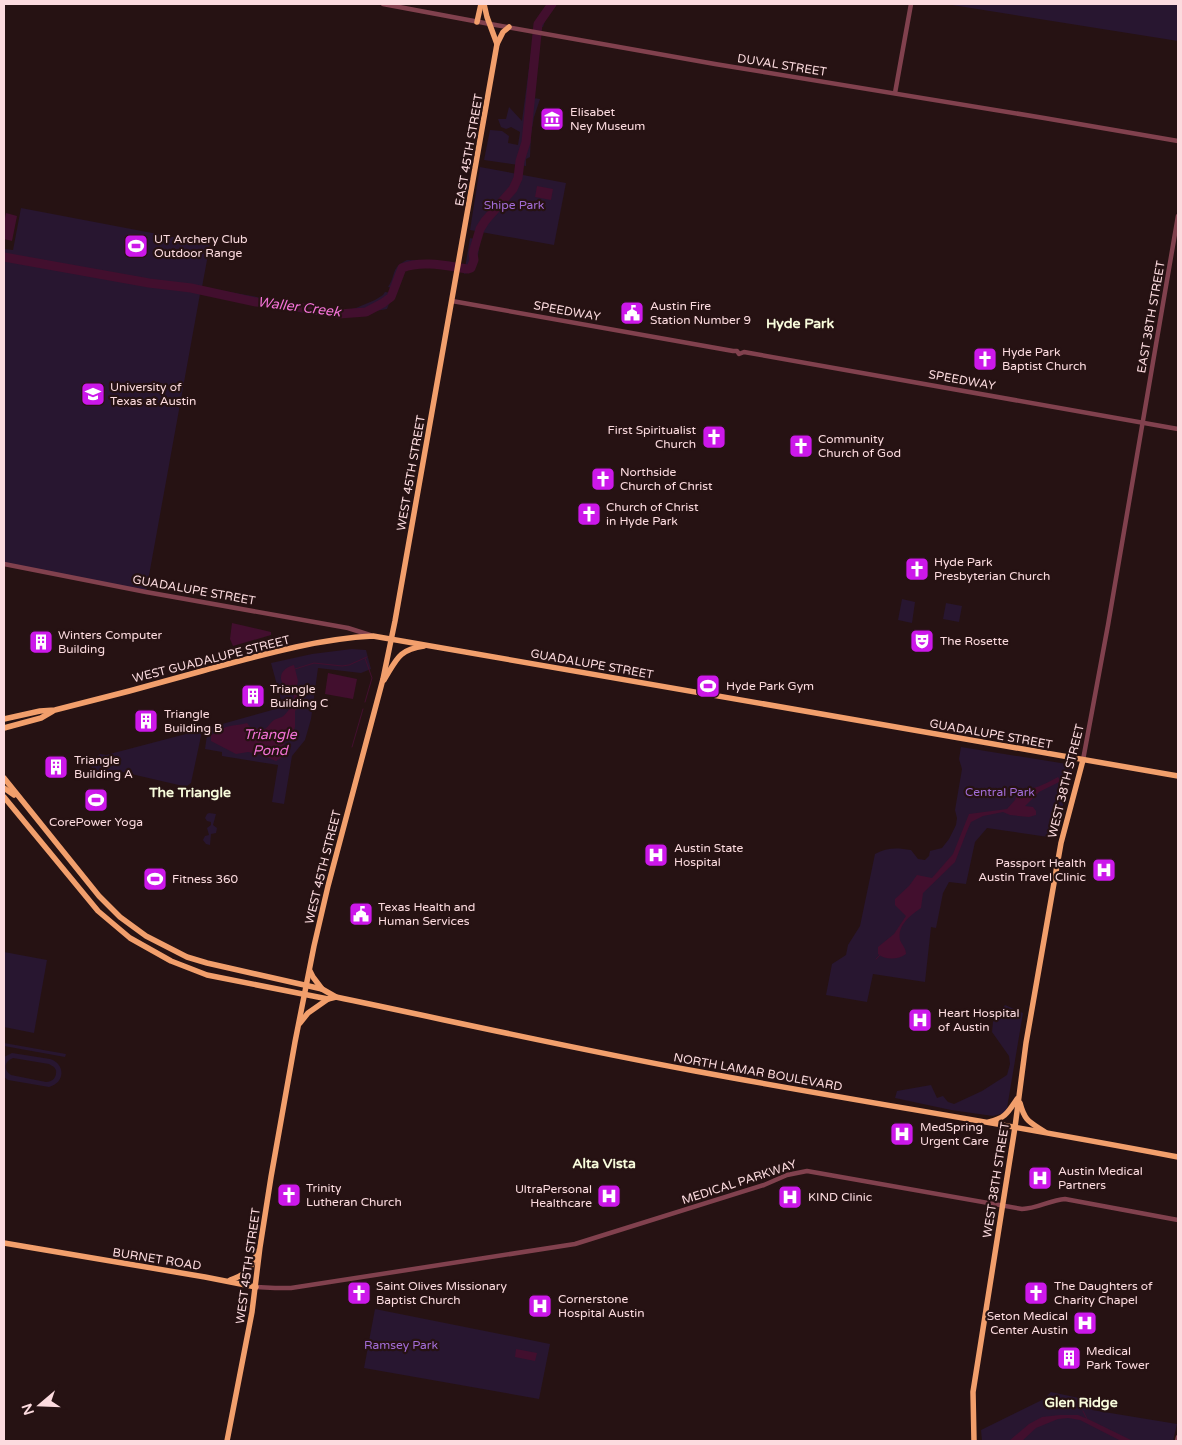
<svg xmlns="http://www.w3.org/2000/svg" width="1182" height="1445" viewBox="0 0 1182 1445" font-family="'Varela Round',sans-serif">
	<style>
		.green { fill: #281630; fill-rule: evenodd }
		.water { fill: #420f2e }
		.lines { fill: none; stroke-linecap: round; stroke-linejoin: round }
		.stream { stroke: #420f2e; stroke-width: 1 }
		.river { stroke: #420f2e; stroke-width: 9 }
		.minor { stroke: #81414e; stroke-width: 4.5 }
		.major { stroke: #f29f6c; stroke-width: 5.5 }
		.labels { text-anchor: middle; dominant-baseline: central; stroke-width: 4.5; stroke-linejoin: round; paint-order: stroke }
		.street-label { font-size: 12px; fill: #fcdbdf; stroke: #261213 }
		.poi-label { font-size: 12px; fill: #fcdbdf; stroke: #261213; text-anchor: start }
		.park-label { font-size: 12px; fill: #a26cd6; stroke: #261213 }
		.water-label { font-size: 14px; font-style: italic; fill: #f272d6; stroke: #261213 }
		.neighbourhood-label { font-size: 14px; font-weight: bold; fill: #f8fcdc; stroke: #261213 }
	</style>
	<rect width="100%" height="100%" fill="#261213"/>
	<g class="green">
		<path d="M549,4H557L548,10L543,27L534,26Z"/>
		<path d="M946,4H1178V41Z"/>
		<path d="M533,37L540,39L533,98L540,99L534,117L531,134L530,157L526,159V166L484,160L490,130L502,131L509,136L508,143L518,145L520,132L511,127L506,129L501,127L498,119H506L509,107L522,121Z"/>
		<path d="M480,167L566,183L554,245L470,230Z"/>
		<path d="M21,208L210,244L202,287L274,300L273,308L200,294L146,592L4,564V249L13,250Z"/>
		<path d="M470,238L480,240C478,252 479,271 464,274Z"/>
		<path d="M407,260L453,262L452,270C441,268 410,263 403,273C400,277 398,284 396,289L388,287C397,274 390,268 407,260Z"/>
		<path d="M385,292L393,293L387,309L364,313L330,317L279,309L280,301L342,311L356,308L375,300L383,295Z"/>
		<path d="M902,599L915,602L912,623L898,620Z"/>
		<path d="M946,603L962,606L959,622L943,619Z"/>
		<path d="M352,649L366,650L371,669L361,673L318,668L311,719L305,740L292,756L284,804L272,802L278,765L222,756V752L205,749L208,728L283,707L271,663L312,654Z"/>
		<path d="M201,730V736L191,783L184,788L183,786L114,770L108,771L104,773L94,771L91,769L93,760L100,754L106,755Z"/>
		<path d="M961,747L1073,765L1055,838L987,828L975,842L966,884L949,882L943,893L936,928L931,927L925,982L873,974L867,1002L826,995L832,964L846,955L848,945L860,926L875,854C887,847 898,848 911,850L918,859L925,860L929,856L930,851L942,848L949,839L956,825L957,818L955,810L962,769L959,759Z"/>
		<path d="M209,813L216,814L213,825L217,828L216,833L211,834L210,845L206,844L203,840L205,836L209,835L207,828L211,825V822L207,821L205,818L207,814Z"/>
		<path d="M4,952L47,960L34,1033L4,1027Z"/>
		<path d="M1005,1005L1023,1013L1007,1108L1004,1113L993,1116L951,1110L895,1098L897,1091L931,1085L937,1098L943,1096L948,1102L954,1104L982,1091L1007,1075L1010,1064L1009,1056L992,1032L993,1022Z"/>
		<path d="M4,1043L66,1054L65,1057L4,1046Z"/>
		<path d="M12,1053L50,1059C66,1064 65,1083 49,1087L8,1080L4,1077V1057ZM13,1058L49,1064L54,1067L56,1070C57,1077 53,1082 46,1082L11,1075C3,1070 4,1061 13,1058Z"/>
		<path d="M375,1309L550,1344L539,1399L364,1368Z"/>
		<path d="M1051,1392L1079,1398L1092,1406V1410L1177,1424L1173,1441H982L981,1430L1044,1399Z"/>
	</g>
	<g class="water">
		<path d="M537,186L553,189L551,200L535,197Z"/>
		<path d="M6,213L17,216L12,241L4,239V223Z"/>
		<path d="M232,623L271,632V635L233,646L230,639Z"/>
		<path d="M294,665L298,681L296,690L301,704L295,711V727L293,733L286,740L281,752L282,754L281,758L276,761L261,755L248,752L236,754L211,741V735C216,733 220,730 226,727C233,725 240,725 247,723L251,728L265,729C269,726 270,723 274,720C276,719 279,718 282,717C291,710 297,697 292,687L283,684C277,675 285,667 294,665Z"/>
		<path d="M328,673L357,679L353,699L325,694Z"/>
		<path d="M1058,777L1061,781L1039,792L1025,806L1033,807L1036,811V815L1029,817L1010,815L1003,812L983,816L971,822L967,831L955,862L923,893L921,908C911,915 897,925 900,940C902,945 906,948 906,954C898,960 885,960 878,954V947L894,934L906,916L895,905V899L909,886L917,875L932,878L953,854L969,814L1007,809L1015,800L1019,788C1033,792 1046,783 1058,777Z"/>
		<path d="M516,1349L537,1353L535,1361L515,1357Z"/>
		<path d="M1060,1415H1078L1090,1420L1133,1441H1121L1080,1420L1068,1418L1058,1419L1036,1428L1022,1441H1009L1029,1424L1042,1417Z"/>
	</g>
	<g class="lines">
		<g class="stream">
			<path d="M295,669L314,663L342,666L349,665L367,657"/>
			<path d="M365,702L372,678L365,658"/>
			<path d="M352,747L363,709"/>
			<path d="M876,959L880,955"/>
			<path d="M1083,1411L1087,1419"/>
		</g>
		<path class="river" d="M4,257L149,283L191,288L256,302L292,306L339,314L366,312L383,303L391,297L402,268C422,260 447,266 468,269L471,268L474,260L473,253L480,229L485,221L513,189L518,178L520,161L526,142L538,24L552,4"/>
		<g class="minor">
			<path d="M383,4L490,24L715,64L1044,118L1178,141"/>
			<path d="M895,93L911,4"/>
			<path d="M452,301L733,351H737L739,354L744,352L1178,429"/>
			<path d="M4,564L146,592L348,628L370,635"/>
			<path d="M1083,760L1108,625L1178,216"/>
			<path d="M256,1287L275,1288H291L575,1244L764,1185L787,1175L807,1171L1022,1209C1037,1209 1050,1200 1065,1199L1178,1220"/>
			<path d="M1177,1441L1178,1437"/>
		</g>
		<g class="major">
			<path d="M477,22L481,4"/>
			<path d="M497,44L503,32L509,27"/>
			<path d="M384,680C397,659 398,650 424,646"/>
			<path d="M4,719L40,711L55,710C104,698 153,685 202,671C258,656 315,639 373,636L1178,776"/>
			<path d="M4,728L41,718L53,711"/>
			<path d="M4,778L99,896L120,917L146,936L187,957L207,963L322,989L336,997C456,1022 575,1049 695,1071C856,1101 1018,1126 1178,1157"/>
			<path d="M4,788L14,795"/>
			<path d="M4,797L98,911L130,938L171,961L207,975L328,999L336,997"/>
			<path d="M310,971L313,977L322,989"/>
			<path d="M300,1023L308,1013L328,999"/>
			<path d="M1020,1103C1025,1122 1030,1122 1045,1132"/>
			<path d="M989,1122C1006,1118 1008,1112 1017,1099"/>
			<path d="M4,1243L205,1277L256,1287"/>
			<path d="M230,1280C248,1274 251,1268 258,1251"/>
			<path d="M227,1441L252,1312L260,1247L271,1177L295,1042L314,946L328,886L383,679L395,621L497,44L487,17L484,4"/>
			<path d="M974,1441L973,1392L1015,1127L1026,1043L1061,843L1083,760"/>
		</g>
	</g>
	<defs>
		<g id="museum-square" transform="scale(1.25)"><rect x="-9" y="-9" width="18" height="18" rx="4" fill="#cc18ea" stroke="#261213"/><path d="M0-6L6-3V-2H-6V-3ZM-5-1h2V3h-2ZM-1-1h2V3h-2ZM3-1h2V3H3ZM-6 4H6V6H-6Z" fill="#fff"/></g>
		<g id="stadium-square" transform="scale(1.25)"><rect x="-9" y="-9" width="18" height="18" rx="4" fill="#cc18ea" stroke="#261213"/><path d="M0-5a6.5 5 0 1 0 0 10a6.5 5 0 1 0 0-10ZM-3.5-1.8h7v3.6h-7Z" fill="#fff"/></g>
		<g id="civic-square" transform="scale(1.25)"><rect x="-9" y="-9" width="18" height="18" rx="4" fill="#cc18ea" stroke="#261213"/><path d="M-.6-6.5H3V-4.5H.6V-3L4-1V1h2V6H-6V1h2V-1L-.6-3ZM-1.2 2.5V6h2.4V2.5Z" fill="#fff"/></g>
		<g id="church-square" transform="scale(1.25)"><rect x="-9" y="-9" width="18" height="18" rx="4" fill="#cc18ea" stroke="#261213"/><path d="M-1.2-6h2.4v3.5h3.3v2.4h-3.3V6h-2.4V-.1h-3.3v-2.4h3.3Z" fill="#fff"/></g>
		<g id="university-square" transform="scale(1.25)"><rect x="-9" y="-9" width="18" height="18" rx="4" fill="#cc18ea" stroke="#261213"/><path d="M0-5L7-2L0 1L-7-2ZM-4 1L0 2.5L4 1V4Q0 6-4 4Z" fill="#fff"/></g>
		<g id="theatre-square" transform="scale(1.25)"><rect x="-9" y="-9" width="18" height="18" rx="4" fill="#cc18ea" stroke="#261213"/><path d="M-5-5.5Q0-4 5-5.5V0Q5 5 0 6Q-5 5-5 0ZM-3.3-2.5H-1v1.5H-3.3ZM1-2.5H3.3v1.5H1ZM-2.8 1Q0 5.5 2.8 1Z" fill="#fff"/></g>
		<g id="building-square" transform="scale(1.25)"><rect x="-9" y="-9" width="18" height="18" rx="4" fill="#cc18ea" stroke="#261213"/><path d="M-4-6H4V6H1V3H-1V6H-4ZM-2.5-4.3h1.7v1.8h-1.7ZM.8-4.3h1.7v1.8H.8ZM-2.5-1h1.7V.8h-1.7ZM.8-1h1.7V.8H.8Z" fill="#fff"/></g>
		<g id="hospital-square" transform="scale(1.25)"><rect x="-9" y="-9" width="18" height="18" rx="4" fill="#cc18ea" stroke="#261213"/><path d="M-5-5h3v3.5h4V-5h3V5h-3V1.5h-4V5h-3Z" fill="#fff"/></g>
	</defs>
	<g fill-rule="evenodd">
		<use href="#museum-square" x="552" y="119"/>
		<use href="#stadium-square" x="136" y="246"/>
		<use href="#civic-square" x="632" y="313"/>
		<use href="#church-square" x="985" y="359"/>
		<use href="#university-square" x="93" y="394"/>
		<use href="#church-square" x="714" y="437"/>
		<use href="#church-square" x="801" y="446"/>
		<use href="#church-square" x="603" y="479"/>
		<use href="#church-square" x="589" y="514"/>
		<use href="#church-square" x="917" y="569"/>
		<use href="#theatre-square" x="922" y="641"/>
		<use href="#building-square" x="41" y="642"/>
		<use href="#stadium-square" x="708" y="686"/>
		<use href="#building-square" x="253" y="696"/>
		<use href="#building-square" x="146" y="721"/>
		<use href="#building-square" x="56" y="767"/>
		<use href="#stadium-square" x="96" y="800"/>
		<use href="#hospital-square" x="656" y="855"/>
		<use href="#hospital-square" x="1104" y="870"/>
		<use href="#stadium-square" x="155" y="879"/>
		<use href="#civic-square" x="361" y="914"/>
		<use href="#hospital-square" x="920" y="1020"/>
		<use href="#hospital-square" x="902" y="1134"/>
		<use href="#hospital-square" x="1040" y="1178"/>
		<use href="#church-square" x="289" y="1195"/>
		<use href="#hospital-square" x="609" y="1196"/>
		<use href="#hospital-square" x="790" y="1197"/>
		<use href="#church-square" x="359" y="1293"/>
		<use href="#church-square" x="1036" y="1293"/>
		<use href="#hospital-square" x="540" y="1306"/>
		<use href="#hospital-square" x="1085" y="1323"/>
		<use href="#building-square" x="1069" y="1358"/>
	</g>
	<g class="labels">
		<g class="street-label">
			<text transform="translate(782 65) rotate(9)">DUVAL STREET</text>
			<text transform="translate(469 150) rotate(-80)">EAST 45TH STREET</text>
			<text transform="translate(567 311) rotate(10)">SPEEDWAY</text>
			<text transform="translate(1151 317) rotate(-80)">EAST 38TH STREET</text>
			<text transform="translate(962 380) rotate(10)">SPEEDWAY</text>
			<text transform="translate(411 473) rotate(-80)">WEST 45TH STREET</text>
			<text transform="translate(194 590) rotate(10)">GUADALUPE STREET</text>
			<text transform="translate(211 659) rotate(-14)">WEST GUADALUPE STREET</text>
			<text transform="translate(592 664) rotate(10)">GUADALUPE STREET</text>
			<text transform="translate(991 734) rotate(10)">GUADALUPE STREET</text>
			<text transform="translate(1066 781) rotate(-76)">WEST 38TH STREET</text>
			<text transform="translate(323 867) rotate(-76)">WEST 45TH STREET</text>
			<text transform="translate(758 1072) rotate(10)">NORTH LAMAR BOULEVARD</text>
			<text transform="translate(996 1180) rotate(-81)">WEST 38TH STREET</text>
			<text transform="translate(739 1182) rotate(-18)">MEDICAL PARKWAY</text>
			<text transform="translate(157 1259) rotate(9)">BURNET ROAD</text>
			<text transform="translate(248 1266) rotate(-82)">WEST 45TH STREET</text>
		</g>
		<g class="poi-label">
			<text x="570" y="112">Elisabet<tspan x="570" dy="14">Ney Museum</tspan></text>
			<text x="154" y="239">UT Archery Club<tspan x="154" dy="14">Outdoor Range</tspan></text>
			<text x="650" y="306">Austin Fire<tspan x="650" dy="14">Station Number 9</tspan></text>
			<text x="1002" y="352">Hyde Park<tspan x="1002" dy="14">Baptist Church</tspan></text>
			<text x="110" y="387">University of<tspan x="110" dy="14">Texas at Austin</tspan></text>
			<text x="696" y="430" text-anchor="end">First Spiritualist<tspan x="696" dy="14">Church</tspan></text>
			<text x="818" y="439">Community<tspan x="818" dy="14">Church of God</tspan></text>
			<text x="620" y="472">Northside<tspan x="620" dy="14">Church of Christ</tspan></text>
			<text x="606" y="507">Church of Christ<tspan x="606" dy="14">in Hyde Park</tspan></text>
			<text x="934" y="562">Hyde Park<tspan x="934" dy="14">Presbyterian Church</tspan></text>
			<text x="58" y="635">Winters Computer<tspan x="58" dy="14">Building</tspan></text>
			<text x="940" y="641">The Rosette</text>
			<text x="726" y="686">Hyde Park Gym</text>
			<text x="270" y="689">Triangle<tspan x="270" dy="14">Building C</tspan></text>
			<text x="164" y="714">Triangle<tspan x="164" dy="14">Building B</tspan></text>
			<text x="74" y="760">Triangle<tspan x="74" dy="14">Building A</tspan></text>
			<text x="96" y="822" text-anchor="middle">CorePower Yoga</text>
			<text x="674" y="848">Austin State<tspan x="674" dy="14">Hospital</tspan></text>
			<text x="1086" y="863" text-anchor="end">Passport Health<tspan x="1086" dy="14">Austin Travel Clinic</tspan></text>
			<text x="172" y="879">Fitness 360</text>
			<text x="378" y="907">Texas Health and<tspan x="378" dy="14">Human Services</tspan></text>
			<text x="938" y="1013">Heart Hospital<tspan x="938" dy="14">of Austin</tspan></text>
			<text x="920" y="1127">MedSpring<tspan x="920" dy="14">Urgent Care</tspan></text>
			<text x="1058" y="1171">Austin Medical<tspan x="1058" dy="14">Partners</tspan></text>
			<text x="306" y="1188">Trinity<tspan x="306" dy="14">Lutheran Church</tspan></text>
			<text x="592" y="1189" text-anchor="end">UltraPersonal<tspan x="592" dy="14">Healthcare</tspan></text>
			<text x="808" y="1197">KIND Clinic</text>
			<text x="376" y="1286">Saint Olives Missionary<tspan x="376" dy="14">Baptist Church</tspan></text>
			<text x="1054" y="1286">The Daughters of<tspan x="1054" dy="14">Charity Chapel</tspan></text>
			<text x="558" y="1299">Cornerstone<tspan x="558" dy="14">Hospital Austin</tspan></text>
			<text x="1068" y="1316" text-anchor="end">Seton Medical<tspan x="1068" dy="14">Center Austin</tspan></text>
			<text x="1086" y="1351">Medical<tspan x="1086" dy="14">Park Tower</tspan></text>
		</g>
		<g class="park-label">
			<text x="514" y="205">Shipe Park</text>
			<text x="1000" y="792">Central Park</text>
			<text x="401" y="1345">Ramsey Park</text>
		</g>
		<g class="water-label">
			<text transform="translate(299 307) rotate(7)">Waller Creek</text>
			<text x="270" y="734">Triangle<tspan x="270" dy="16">Pond</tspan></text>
		</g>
		<g class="neighbourhood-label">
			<text x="800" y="323">Hyde Park</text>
			<text x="190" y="792">The Triangle</text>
			<text x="604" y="1163">Alta Vista</text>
			<text x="1081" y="1402">Glen Ridge</text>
		</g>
	</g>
	<rect width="1182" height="1445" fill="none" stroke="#fcdbdf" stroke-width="10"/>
	<g transform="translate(40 1405) rotate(251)" stroke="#261213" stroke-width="4" paint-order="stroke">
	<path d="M0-4L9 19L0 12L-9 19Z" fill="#fcdbdf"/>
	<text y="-8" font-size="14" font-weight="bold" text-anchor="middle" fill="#fcdbdf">N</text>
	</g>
</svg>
